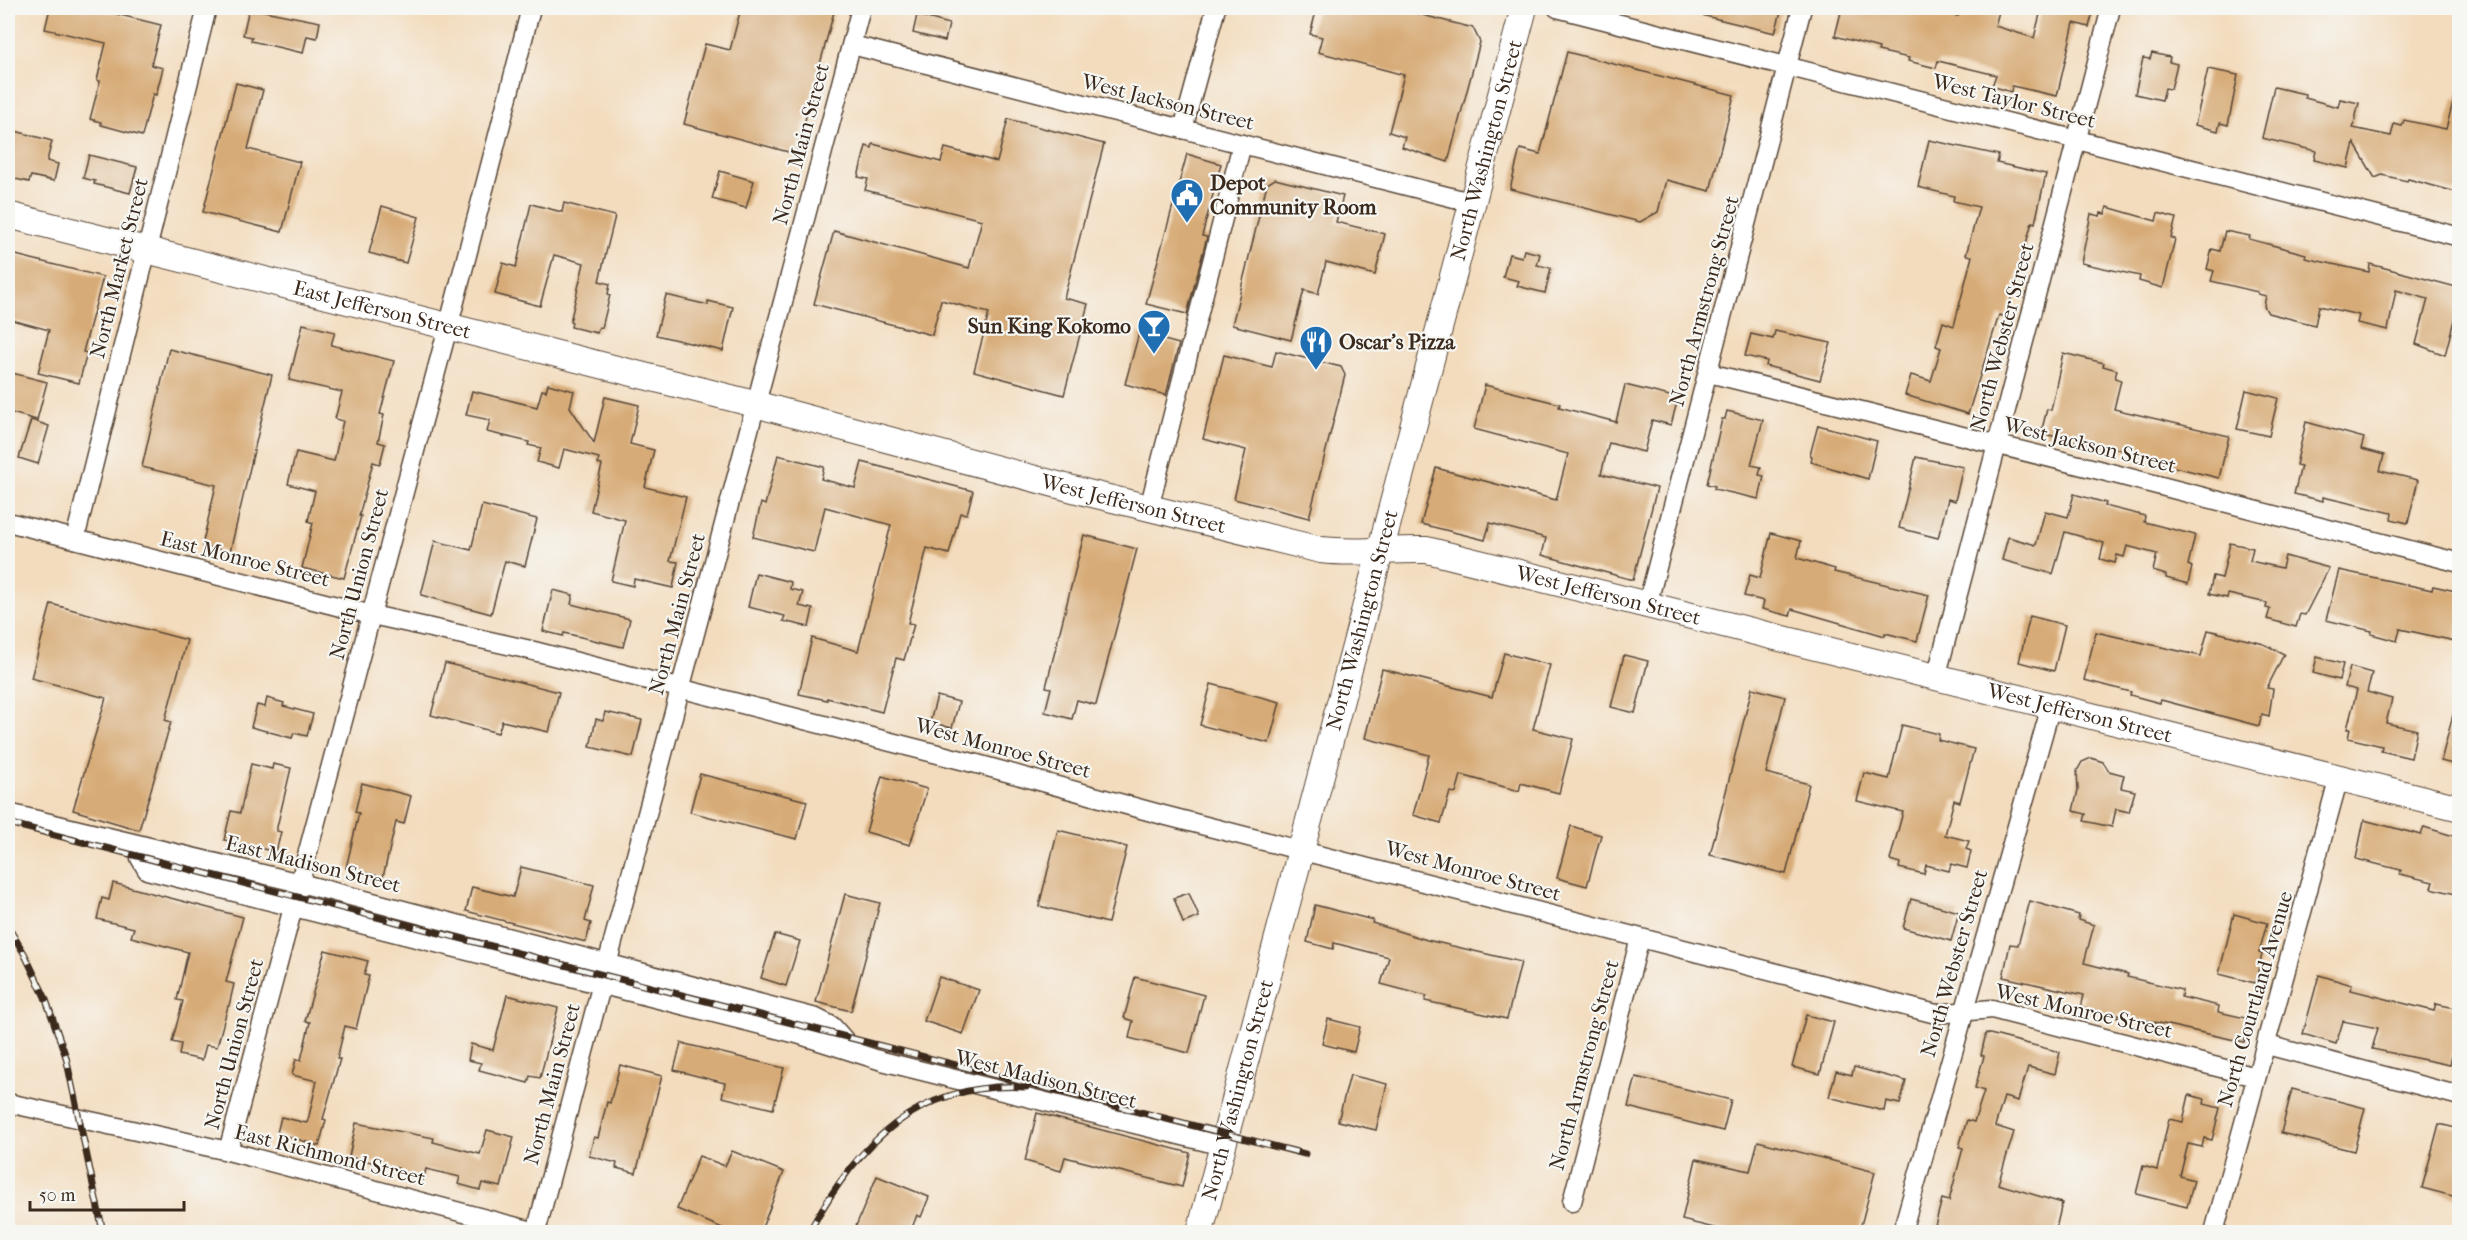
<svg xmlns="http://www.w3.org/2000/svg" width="2467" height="1240" viewBox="0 0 2467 1240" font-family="'IM FELL French Canon',serif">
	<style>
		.building { fill: #d7ab77 }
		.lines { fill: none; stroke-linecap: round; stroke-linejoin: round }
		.street-casing { stroke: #574536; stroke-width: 21 }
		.secondary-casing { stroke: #574536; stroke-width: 28 }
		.street { stroke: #fff; stroke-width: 18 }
		.secondary { stroke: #fff; stroke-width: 26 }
		.rail-casing { stroke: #3b2a1e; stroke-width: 7 }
		.rail { stroke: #f6f6f2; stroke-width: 4.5; stroke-dasharray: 14; stroke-linecap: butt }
		.labels { text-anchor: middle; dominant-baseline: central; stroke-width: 4.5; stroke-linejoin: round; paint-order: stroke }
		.street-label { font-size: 21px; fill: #3b2a1e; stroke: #f6f6f2 }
		.poi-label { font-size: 21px; font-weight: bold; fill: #3b2a1e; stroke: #f6f6f2; text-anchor: start }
	</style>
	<rect width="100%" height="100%" fill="#f6f6f2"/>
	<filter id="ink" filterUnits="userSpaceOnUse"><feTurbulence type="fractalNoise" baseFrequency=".0167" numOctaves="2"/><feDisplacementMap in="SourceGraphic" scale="12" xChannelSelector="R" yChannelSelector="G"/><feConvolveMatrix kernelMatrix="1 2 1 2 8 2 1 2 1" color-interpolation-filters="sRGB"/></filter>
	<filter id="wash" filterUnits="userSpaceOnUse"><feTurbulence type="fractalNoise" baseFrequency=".008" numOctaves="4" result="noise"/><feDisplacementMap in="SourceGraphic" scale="24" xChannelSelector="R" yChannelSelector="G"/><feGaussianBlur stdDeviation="1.35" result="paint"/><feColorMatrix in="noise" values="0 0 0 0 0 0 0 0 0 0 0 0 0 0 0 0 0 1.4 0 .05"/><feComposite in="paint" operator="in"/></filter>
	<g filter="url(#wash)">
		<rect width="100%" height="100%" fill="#f3dcbd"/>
		<g id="blocks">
			<g class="building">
				<path d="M50,8H92L161,25L151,65L163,68L156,95L153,94L142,136L101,125V122L90,119L100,81L97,80L106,43L45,29Z"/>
				<path d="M249,8L320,22L317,38L307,36L303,53L251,41L252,37L243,35Z"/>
				<path d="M741,8H835L796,154L684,124L705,44L730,50Z"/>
				<path d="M1317,8H1395L1473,28L1480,42L1448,162L1402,147L1405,137L1389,132L1404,75L1318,52L1322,37L1310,34Z"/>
				<path d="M1698,8H1782L1775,33L1697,14Z"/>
				<path d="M1842,8H1923L1958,16L1960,8H2000L1995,26L2034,38L2040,14L2037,13L2038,8H2094L2089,27L2074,23L2057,96L2012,86L2011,92L1992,86L1996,75L1938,61L1936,68L1908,61L1909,58L1878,51L1879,48L1835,36Z"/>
				<path d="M917,15L949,24L945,41L913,33Z"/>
				<path d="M1567,52L1734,95L1710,191L1666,180L1658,212L1640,222L1510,189L1520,149L1540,154Z"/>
				<path d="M2152,53L2170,57L2169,62L2177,64L2171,89L2165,88L2162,100L2135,94L2143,58L2150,59Z"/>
				<path d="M2208,69L2238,75L2228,125L2220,123L2218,131L2195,125Z"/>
				<path d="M236,83L263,90L248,149L300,162L282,232L203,212Z"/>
				<path d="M2274,87L2305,94V98L2338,107L2340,99L2359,103L2353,128L2391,136L2394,124L2402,126L2404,120L2446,129L2454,98L2460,99V193L2408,179L2407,181L2382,175L2375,178L2354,143L2348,168L2314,160L2316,151L2262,138Z"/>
				<path d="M1008,119L1104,144L1064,298L1088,304L1064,395L974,371L989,313L941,300L932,335L814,304L834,231L969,268L982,220L865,190L868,179L858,177L866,146L872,148L873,144L941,162L945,148L997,162Z"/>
				<path d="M8,129L52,141L47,161L58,164L54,181L31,176L29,182L11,178L13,171H8Z"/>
				<path d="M1929,140L1999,155L1997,163L2046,174L2035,223L2032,222L2006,317L1999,315L1968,414L1905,395L1911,375L1931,381L1941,348L1936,346L1943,322L1954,326L1972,256L1966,255L1979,207L1953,201L1954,196L1918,187Z"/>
				<path d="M1187,154L1221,164L1202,236L1207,237L1187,314L1146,304Z"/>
				<path d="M89,155L137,167L130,193L94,184L95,181L83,178Z"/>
				<path d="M720,171L754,181L746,208L712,199Z"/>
				<path d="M1275,179L1343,196L1336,222L1385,234L1375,275L1326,262L1318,294L1304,290L1291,340L1232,325L1267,184Z"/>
				<path d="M564,203L615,216L599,281L610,284L608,294L610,295L602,328L599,327L597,333L571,327L572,322H570L584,263L554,255L540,306L495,294L503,263L516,267L531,204L562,212Z"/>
				<path d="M382,206L419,217L406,263L369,253Z"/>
				<path d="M2107,207L2156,221L2158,213L2176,218L2171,238L2175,239L2163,288L2139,281L2140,276L2081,263L2091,214L2100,216L2101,213L2105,214Z"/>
				<path d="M2225,231L2250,236L2249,239L2306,254L2305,258L2369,272L2370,264L2460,288L2456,312L2445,355L2416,344L2428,299L2396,290L2388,330L2357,323L2359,315L2319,306L2315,325L2268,313L2264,306L2266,296L2258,294V292L2211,281L2214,271L2207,269L2212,249L2220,251Z"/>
				<path d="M1524,250L1540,254L1537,265L1551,268L1545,293L1517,286L1519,281L1503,277L1509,254L1522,257Z"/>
				<path d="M8,253L103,277L83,352L87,353L79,383L38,373L49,330L8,319Z"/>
				<path d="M666,295L708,305V301L733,307L723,351L656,335Z"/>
				<path d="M303,324L335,332L331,345L394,361L380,414L384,415L378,442L385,444L380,464L373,462L359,516H361L344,578L302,568L313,523L308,521L315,491L288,484L296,452L334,461L343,421L335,419L342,392L289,380Z"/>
				<path d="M1775,331L1831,343L1820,380L1766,366L1767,361L1745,356L1751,334L1773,339Z"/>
				<path d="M1139,333L1179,344L1166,395L1125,384Z"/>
				<path d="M169,349L272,375L230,552L202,546L216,485L142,467Z"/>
				<path d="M1276,351L1341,367L1345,375L1309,518L1234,499L1246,450L1203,439L1224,355L1272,367Z"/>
				<path d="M2063,353L2104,363L2103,366L2117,370L2115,378L2121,380L2114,409L2229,436L2219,478L2158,463L2159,459L2089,442L2088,445L2041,433L2047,409L2051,410Z"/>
				<path d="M8,372L47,382L37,420L8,412Z"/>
				<path d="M548,384L574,391L570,407L594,443L605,397L639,405L630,444L654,450L645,487L686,497L670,561L678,562L673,588L634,579L633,586L611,581L625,520L591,511L602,465L598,464L599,458L564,449L559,468L537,462L541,448L528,445L529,442L487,432L490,420L466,415L472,391L537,407L542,390L546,391Z"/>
				<path d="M1485,385L1560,404L1559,407L1616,422L1625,385L1678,398L1671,425L1652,420L1644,452L1609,443L1601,474L1657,488L1633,580L1542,555L1546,538L1490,523L1485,540L1421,524L1436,468L1556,500L1568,454L1474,429Z"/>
				<path d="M2246,390L2278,398L2269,436L2237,429Z"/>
				<path d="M1727,411L1763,420L1751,465L1761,467L1759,475L1764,476L1759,499L1714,489L1715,486L1707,484L1722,419H1725Z"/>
				<path d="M31,420L49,426L38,464L19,458Z"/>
				<path d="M2306,422L2364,438L2361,449L2384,455L2380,471L2418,480L2408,523L2391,519L2392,513L2323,497V501L2294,494L2301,466L2296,465Z"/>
				<path d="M1818,425L1877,441L1868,479L1811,462L1812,456L1810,455Z"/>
				<path d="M778,455L824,467L821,479L855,488L862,462L973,491L967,514L960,513L949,554L927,548L908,623L914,624L904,660L896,658L882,712L827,698V700L799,694L812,638L858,651L891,525L825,507L814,552L753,537L761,503L765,505Z"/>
				<path d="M1916,457L1963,467L1955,501L1948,499L1938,538L1899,528Z"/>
				<path d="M2074,494L2106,503L2105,506L2145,516L2144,522L2195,535L2188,565L2192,567L2188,584L2166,578V575L2153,571L2157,554L2127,546L2124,557L2117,555L2115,563L2100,559L2104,543L2065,532L2053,574L2002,560L2008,537L2036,545L2045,511L2068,517Z"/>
				<path d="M482,505L537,519L525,566L505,561L491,614L421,595L435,541L471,550Z"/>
				<path d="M1771,533L1801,541L1797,558L1835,569L1834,572L1929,595L1917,641L1885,633V636L1792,609L1790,616L1762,609L1764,601L1744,596L1750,575L1760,578Z"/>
				<path d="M1084,535L1137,549L1096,705L1077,700L1072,719L1045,712L1051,688L1046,687Z"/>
				<path d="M2230,543L2253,548L2250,561L2282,568L2285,556L2329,568L2305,615L2300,614L2296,627L2267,619L2270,609L2266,608L2267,603L2228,594L2227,598L2209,594L2213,576L2222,578Z"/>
				<path d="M2339,570L2432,590L2433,586L2460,592V619L2455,641L2400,629L2397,641L2371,634L2372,631L2326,620Z"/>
				<path d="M756,573L791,582L790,589L803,592L799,606L813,609L809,627L783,621L785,616L748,607Z"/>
				<path d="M553,590L573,595L571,604L630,619L623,647L564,633L563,636L543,631Z"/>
				<path d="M51,604L187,640L165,720L171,722L139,830L73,810L106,698L31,678Z"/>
				<path d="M2030,616L2065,625L2054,671L2019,662Z"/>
				<path d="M2208,630L2264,644L2284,654L2267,688L2273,689L2269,716L2262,714L2259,726L2161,700L2160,703L2130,695L2131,692L2084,680L2096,632L2201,656Z"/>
				<path d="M1504,653L1550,665L1533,729L1573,739L1559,793L1521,783L1519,791L1461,775L1456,793L1450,792L1441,823L1413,815L1429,755L1365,738L1382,669L1492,697Z"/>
				<path d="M1624,655L1648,661L1635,713L1611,707Z"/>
				<path d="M2317,657L2343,664L2339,680L2313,673Z"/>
				<path d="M445,663L559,692L549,732L502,721L498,733L431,715Z"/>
				<path d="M2350,667L2372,673L2367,692L2392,699L2386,723L2417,730L2411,758L2381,751L2382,746L2348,738L2350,729H2347L2357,690L2345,687Z"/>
				<path d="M1211,684L1280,702L1269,743L1200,725Z"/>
				<path d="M1752,688L1785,697L1766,773L1809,784L1786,874L1710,855Z"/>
				<path d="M937,696L959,702L952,728L930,722Z"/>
				<path d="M267,698L284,703L283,706L313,714L307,736L294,733L292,738L251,727L257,705L265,707Z"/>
				<path d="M2454,711L2460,712V766L2441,761Z"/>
				<path d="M605,712L642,720L633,757L590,747L596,719L603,721Z"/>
				<path d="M1902,725L1939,734L1938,740L1974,749L1960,802L1954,800L1945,835L1969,841L1966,849L1971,851L1967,868L1951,864L1949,871L1926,865L1924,874L1899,868L1900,863L1890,860L1903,812L1857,801L1864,773L1889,779Z"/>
				<path d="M2091,758L2103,762L2109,771L2124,775L2121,788L2135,791L2129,812L2116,809L2112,827L2084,821L2086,814L2073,811L2078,790L2077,771L2082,762Z"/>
				<path d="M251,764L272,769L273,764L291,768L277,827V831L281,832L276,852L224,840L231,811L240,813Z"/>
				<path d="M700,774L807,801L797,839L690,812Z"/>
				<path d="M882,776L927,789L910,845L866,832Z"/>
				<path d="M362,783L411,796L404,824L396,822L383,877L346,868L359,813L355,812Z"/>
				<path d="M2364,820L2421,835L2424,827L2460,838V895L2431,888L2433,882L2400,874L2401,870L2356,859Z"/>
				<path d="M1571,826L1601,835L1587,886L1557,878Z"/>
				<path d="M1058,830L1127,847L1108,923L1039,906Z"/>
				<path d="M521,867L594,885L585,921L591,923L586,942L466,911L472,887L513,897Z"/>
				<path d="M113,883L243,917L226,982L234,984L229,1006H228L217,1047L206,1045L202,1060L179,1055L181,1044L172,1042L183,1001L177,1000L188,952L131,937L134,928L97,919L102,898L109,900Z"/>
				<path d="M1189,893L1199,917L1183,923L1174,898Z"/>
				<path d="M845,894L880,903L851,1011L816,1002Z"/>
				<path d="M1911,899L1959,912L1951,941L1903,928Z"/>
				<path d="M2030,901L2079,915L2078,920L2094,925L2084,963L2128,974L2127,977L2182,990L2181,997L2219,1006L2218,1012L2250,1019L2244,1042L2118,1014V1017L2081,1008L2084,995L2003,977L2010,944L2018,945Z"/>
				<path d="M1315,905L1373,920L1372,923L1427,940L1521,962L1507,1019L1425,1001L1427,996L1381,984L1389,957L1334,943L1333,949L1307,942Z"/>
				<path d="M2234,914L2267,923L2259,953L2262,954L2255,983L2219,974Z"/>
				<path d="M775,934L800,941L786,986L761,978Z"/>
				<path d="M325,950L368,961L364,975L369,976L356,1029L345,1026L337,1059H340L323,1119L326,1120L319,1146L277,1133L281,1117L307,1123L309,1116L317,1081L292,1075L296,1059L301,1060L310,1022L305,1021Z"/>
				<path d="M2319,975L2352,985L2351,990L2434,1011L2436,1004L2460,1009V1022L2450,1065L2372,1049L2378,1028L2343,1021L2336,1044L2303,1034Z"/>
				<path d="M939,977L979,990L963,1034L924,1021Z"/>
				<path d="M1135,977L1204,995L1189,1053L1129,1038L1133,1021L1124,1018Z"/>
				<path d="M507,995L558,1008L540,1078L530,1076L528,1083L479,1070L481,1063L468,1060L471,1044L493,1050Z"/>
				<path d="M1806,1015L1834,1022L1820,1074L1792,1067Z"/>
				<path d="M1328,1019L1360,1027L1354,1052L1322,1044Z"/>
				<path d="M1986,1033L2060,1052L2055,1074L2028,1067L2018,1101L2004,1097L1995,1126L2014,1132L1998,1184L2062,1203L2055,1233H1933L1942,1199L1949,1201L1963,1148L1959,1147L1967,1120L1974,1122L1984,1091L1975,1088L1984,1056L1981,1055Z"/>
				<path d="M681,1043L784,1068L773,1109L722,1097L725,1083L674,1070Z"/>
				<path d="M620,1065L662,1076L636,1173L616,1168L617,1163L589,1156L594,1137L598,1138L607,1102L610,1103Z"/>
				<path d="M1854,1067L1906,1081L1900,1104L1886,1101L1884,1111L1829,1097L1836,1071L1852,1075Z"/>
				<path d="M1350,1075L1387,1084L1376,1130L1338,1121Z"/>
				<path d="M1636,1077L1731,1100L1723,1131L1628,1107Z"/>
				<path d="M2292,1089L2365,1108L2354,1151L2281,1133Z"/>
				<path d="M2189,1095L2205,1099L2204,1104L2220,1108L2212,1140L2204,1138L2202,1147L2188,1144L2180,1176L2194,1180L2187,1207L2136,1194L2143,1166L2157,1170L2169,1119L2183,1122Z"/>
				<path d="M1037,1113L1190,1153L1182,1187L1065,1157L1061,1171L1025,1161Z"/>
				<path d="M356,1123L434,1138L433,1142L480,1154L487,1130L514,1137L501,1187L482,1183L480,1190L458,1184L460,1177L426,1169L423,1180L397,1173L398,1168L349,1157Z"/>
				<path d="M2439,1124L2460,1129V1198L2422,1188Z"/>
				<path d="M1758,1141L1875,1172L1859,1233H1734L1682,1220L1696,1159L1750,1171Z"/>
				<path d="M732,1151L784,1172L760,1233H734L677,1209L699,1156L725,1166Z"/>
				<path d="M877,1176L929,1197L921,1217L917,1215L910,1233H853Z"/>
			</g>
		</g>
	</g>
	<g filter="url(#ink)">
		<use href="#blocks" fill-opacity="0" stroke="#574536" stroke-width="1.5"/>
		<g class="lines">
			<g class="street-casing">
				<g id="street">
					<path d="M1557,8L2460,237"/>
					<path d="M852,45L1474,203"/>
					<path d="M1183,129L1216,8"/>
					<path d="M1709,373L2099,470L2460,563"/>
					<path d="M1149,508L1242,144"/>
					<path d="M8,522L372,615L526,649L977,764L1163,815L1936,1014L1992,1009L2256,1077"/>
					<path d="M75,539L207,8"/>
					<path d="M1647,606L1802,8"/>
					<path d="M1936,678L2111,8"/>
					<path d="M8,813L300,883L816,1018L832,1026L855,1052"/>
					<path d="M140,858L147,870L797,1034L882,1061L1223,1146"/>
					<path d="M2267,1045L2460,1096"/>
					<path d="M8,1103L228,1151L536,1232"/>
					<path d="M228,1151L455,301L531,8"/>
					<path d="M1572,1202L1640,938"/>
					<path d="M536,1232L861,8"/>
					<path d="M1902,1232L2051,706"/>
					<path d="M2214,1232L2339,777"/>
				</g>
			</g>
			<g class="secondary-casing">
				<g id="secondary">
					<path id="s1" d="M8,215L755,404L1088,493L1321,550C1356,554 1392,549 1427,550L2460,808"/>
					<path id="s2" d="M1200,1232L1524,8"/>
				</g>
			</g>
			<use href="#street" class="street"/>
			<use href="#secondary" class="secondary"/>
			<g class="rail-casing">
				<g id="rail">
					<path d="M8,823L1305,1154"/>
					<path d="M8,927L24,953L45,997L66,1057L103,1232"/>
					<path d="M809,1232C857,1144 917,1081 1026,1087"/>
				</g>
			</g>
			<use href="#rail" class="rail"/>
		</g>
	</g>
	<defs>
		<g id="civic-pin" transform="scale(1.725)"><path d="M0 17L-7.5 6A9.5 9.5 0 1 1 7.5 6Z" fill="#1f6fb2" stroke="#f6f6f2"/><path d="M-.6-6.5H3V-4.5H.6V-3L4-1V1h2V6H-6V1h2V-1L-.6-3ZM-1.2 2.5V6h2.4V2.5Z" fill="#fff"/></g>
		<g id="bar-pin" transform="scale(1.725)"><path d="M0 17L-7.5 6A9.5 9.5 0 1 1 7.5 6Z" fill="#1f6fb2" stroke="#f6f6f2"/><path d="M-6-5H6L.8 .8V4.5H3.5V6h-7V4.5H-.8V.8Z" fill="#fff"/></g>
		<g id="restaurant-pin" transform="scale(1.725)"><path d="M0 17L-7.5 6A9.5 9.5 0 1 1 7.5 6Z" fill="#1f6fb2" stroke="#f6f6f2"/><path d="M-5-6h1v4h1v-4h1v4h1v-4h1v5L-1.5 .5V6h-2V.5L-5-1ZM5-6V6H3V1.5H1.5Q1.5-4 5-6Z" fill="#fff"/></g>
	</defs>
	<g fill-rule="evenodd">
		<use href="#civic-pin" x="1187" y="195"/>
		<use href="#bar-pin" x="1154" y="326"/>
		<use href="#restaurant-pin" x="1316" y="342"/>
	</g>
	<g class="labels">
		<g class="street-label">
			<text transform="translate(2014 101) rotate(14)">West Taylor Street</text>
			<text transform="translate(1168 102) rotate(14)">West Jackson Street</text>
			<text transform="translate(801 144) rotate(-75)">North Main Street</text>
			<text stroke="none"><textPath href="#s2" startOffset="1119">North Washington Street</textPath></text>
			<text transform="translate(119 268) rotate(-76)">North Market Street</text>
			<text transform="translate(1704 301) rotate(-75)">North Armstrong Street</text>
			<text stroke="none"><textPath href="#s1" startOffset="386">East Jefferson Street</textPath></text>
			<text transform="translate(2002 337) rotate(-75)">North Webster Street</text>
			<text transform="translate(2090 445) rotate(14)">West Jackson Street</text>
			<text stroke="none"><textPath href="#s1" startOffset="1162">West Jefferson Street</textPath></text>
			<text transform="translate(245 559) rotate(14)">East Monroe Street</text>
			<text transform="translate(359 574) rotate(-75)">North Union Street</text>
			<text stroke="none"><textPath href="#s1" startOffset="1648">West Jefferson Street</textPath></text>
			<text transform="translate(677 614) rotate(-75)">North Main Street</text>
			<text stroke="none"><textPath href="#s2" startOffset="633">North Washington Street</textPath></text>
			<text stroke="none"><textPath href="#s1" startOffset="2134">West Jefferson Street</textPath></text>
			<text transform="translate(1003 748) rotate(15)">West Monroe Street</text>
			<text transform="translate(313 864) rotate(14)">East Madison Street</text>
			<text transform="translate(1473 871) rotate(15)">West Monroe Street</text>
			<text transform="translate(1954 963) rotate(-74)">North Webster Street</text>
			<text transform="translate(2255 999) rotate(-74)">North Courtland Avenue</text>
			<text transform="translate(2084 1011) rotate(13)">West Monroe Street</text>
			<text transform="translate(234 1044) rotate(-75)">North Union Street</text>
			<text transform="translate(1584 1065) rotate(-75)">North Armstrong Street</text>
			<text transform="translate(1046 1079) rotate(14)">West Madison Street</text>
			<text transform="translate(552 1084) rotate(-75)">North Main Street</text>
			<text stroke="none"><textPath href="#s2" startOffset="147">North Washington Street</textPath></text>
			<text transform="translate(330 1155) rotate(14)">East Richmond Street</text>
		</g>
		<g class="poi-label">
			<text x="1210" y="183">Depot<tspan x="1210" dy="24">Community Room</tspan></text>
			<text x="1131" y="326" text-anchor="end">Sun King Kokomo</text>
			<text x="1339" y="342">Oscar's Pizza</text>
		</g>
	</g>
	<rect width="2467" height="1240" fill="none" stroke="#f6f6f2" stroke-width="30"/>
	<path d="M30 1201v9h154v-9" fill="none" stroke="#3b2a1e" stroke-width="3"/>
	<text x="39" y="1201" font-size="18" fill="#3b2a1e" stroke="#f6f6f2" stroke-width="4.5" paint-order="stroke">50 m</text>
</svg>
